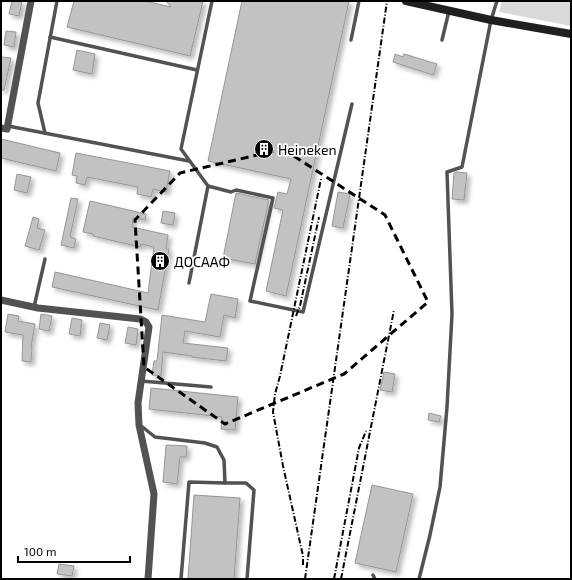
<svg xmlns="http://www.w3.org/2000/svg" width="572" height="580" viewBox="0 0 572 580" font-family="'Exo 2',sans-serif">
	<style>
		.green { fill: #d9d9d9 }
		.building { fill: #c2c2c2; stroke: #969696; filter: url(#shadow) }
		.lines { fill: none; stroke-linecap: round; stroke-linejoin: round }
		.lane { stroke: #525252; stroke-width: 3.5 }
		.street { stroke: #525252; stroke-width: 7 }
		.secondary { stroke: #1f1f1f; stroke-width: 8 }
		.rail { stroke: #000; stroke-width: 2; stroke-dasharray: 6 2 1 2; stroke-linecap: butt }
		.marked { fill: none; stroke: #000; stroke-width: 3; stroke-dasharray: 8 5; stroke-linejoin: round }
		.labels { text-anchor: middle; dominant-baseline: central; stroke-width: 3.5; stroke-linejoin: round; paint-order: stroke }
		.poi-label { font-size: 14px; fill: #000; stroke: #fff; text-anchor: start }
	</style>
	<defs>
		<filter id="shadow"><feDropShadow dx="3.5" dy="3.5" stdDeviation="2" flood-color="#0004"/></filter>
	</defs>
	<rect width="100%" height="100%" fill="#fff"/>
	<path class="green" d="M502,1H571V26L499,12Z"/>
	<g class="building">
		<path d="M12,1H22L19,16L9,14Z"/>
		<path d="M74,1H145L171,7L166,1H203L190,56L67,27Z"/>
		<path d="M242,1H349L286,296L266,291L283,210L274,208L278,192L287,194L291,179L208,161Z"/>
		<path d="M6,31L16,32L14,47L4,45Z"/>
		<path d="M77,50L95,54L92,74L73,70Z"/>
		<path d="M395,54L403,57L404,54L437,64L433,75L393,62Z"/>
		<path d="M1,57L11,58L4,90H1Z"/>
		<path d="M1,139L60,153L56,171L1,158Z"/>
		<path d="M76,153L170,171L166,192L153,189L151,197L137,194L138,187L87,177L85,185L76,183L77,176L72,175Z"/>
		<path d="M456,172L467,173L464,200L452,199L454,173Z"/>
		<path d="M17,174L31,177L27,193L14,190Z"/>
		<path d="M338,192L350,194L343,228L332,226Z"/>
		<path d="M236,193L269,200L255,264L223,258Z"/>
		<path d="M71,198L78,199L70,237L76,239L74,248L61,245Z"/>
		<path d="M90,201L146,214L145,220L133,218L132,227L168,235L166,249H169L158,310L52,287L55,272L148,293L154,247L141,244L140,247L93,236V234L83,232Z"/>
		<path d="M163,211L175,213L173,225L161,223Z"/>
		<path d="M33,217L39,219L37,228L45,230L39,250L25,246Z"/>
		<path d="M211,294L238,299L235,318L224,315L220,337L185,331L183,343L228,348L226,361L192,357V356L163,352L161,376L152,375L154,361H157L162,315L205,322Z"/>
		<path d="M8,314L19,316L18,321L35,324L31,347L32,348L31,362L22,361L23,335L5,332Z"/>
		<path d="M41,314L52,316L49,331L39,329Z"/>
		<path d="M72,318L82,320L80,336L69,334Z"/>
		<path d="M100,323L110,325L107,340L97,338Z"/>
		<path d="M128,327L138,329L136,345L125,343Z"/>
		<path d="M384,372L395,374L392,392L380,390Z"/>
		<path d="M151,388L238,397L235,430L221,429L222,417L149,409Z"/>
		<path d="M429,413L441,416L439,422L428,420Z"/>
		<path d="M166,445L187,446L186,457H180L177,484L163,482Z"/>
		<path d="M372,485L413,494L396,572L355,563Z"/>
		<path d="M194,495L240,498L234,579H188Z"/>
		<path d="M59,564L74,566L72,576L57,574Z"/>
	</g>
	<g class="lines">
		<g class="lane">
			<path d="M50,37L197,70"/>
			<path d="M351,40L359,1"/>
			<path d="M442,40L449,11"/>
			<path d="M8,126L189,161"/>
			<path d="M45,133L38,103L57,1"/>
			<path d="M208,186L231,192L236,190L273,198L250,301L303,312L352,104"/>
			<path d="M189,283L208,186L181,149L212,1"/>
			<path d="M34,307L45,259"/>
			<path d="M141,381L211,387"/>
			<path d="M140,425L155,437L205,443L217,447L224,460L225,483L189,482L181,579"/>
			<path d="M225,483H246L254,490L247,579"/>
			<path d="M373,575L375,579"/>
			<path d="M419,579L430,535L440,487L447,407L452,314L447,172L462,167L491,20L497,1"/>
		</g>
		<g class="street">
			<path d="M1,128L7,129L31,1"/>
			<path d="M1,300L38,308L140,319L146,322L149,327L138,403L139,425L154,494L148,579"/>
		</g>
		<path class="secondary" d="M406,1L491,20L571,34"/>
		<g class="rail">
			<path d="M296,316L300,306L319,217"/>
			<path d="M303,565V556L283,466L273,412L275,394L280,376L321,179"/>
			<path d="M305,579L387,1"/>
			<path d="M334,579L359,448L366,431"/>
			<path d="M341,579L394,310"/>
		</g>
	</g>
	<path class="marked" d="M283,149L385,215L428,302L344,374L225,424L144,367L135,220L180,173Z"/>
	<defs>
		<g id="building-disc" transform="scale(1)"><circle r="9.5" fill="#000" stroke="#fff"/><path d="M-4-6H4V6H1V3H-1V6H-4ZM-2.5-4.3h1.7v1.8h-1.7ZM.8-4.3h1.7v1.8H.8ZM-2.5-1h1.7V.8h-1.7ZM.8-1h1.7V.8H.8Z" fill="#fff"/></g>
	</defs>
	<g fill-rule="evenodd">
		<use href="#building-disc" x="264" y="149"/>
		<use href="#building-disc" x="160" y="261"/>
	</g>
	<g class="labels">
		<g class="poi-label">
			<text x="278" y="149">Heineken</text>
			<text x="174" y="261">ДОСААФ</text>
		</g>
	</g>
	<rect width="572" height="580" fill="none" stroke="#000000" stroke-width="4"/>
	<path d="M18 556v6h112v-6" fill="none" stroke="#000000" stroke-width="2"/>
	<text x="24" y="556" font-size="12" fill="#000000" stroke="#ffffff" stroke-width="3" paint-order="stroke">100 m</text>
</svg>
